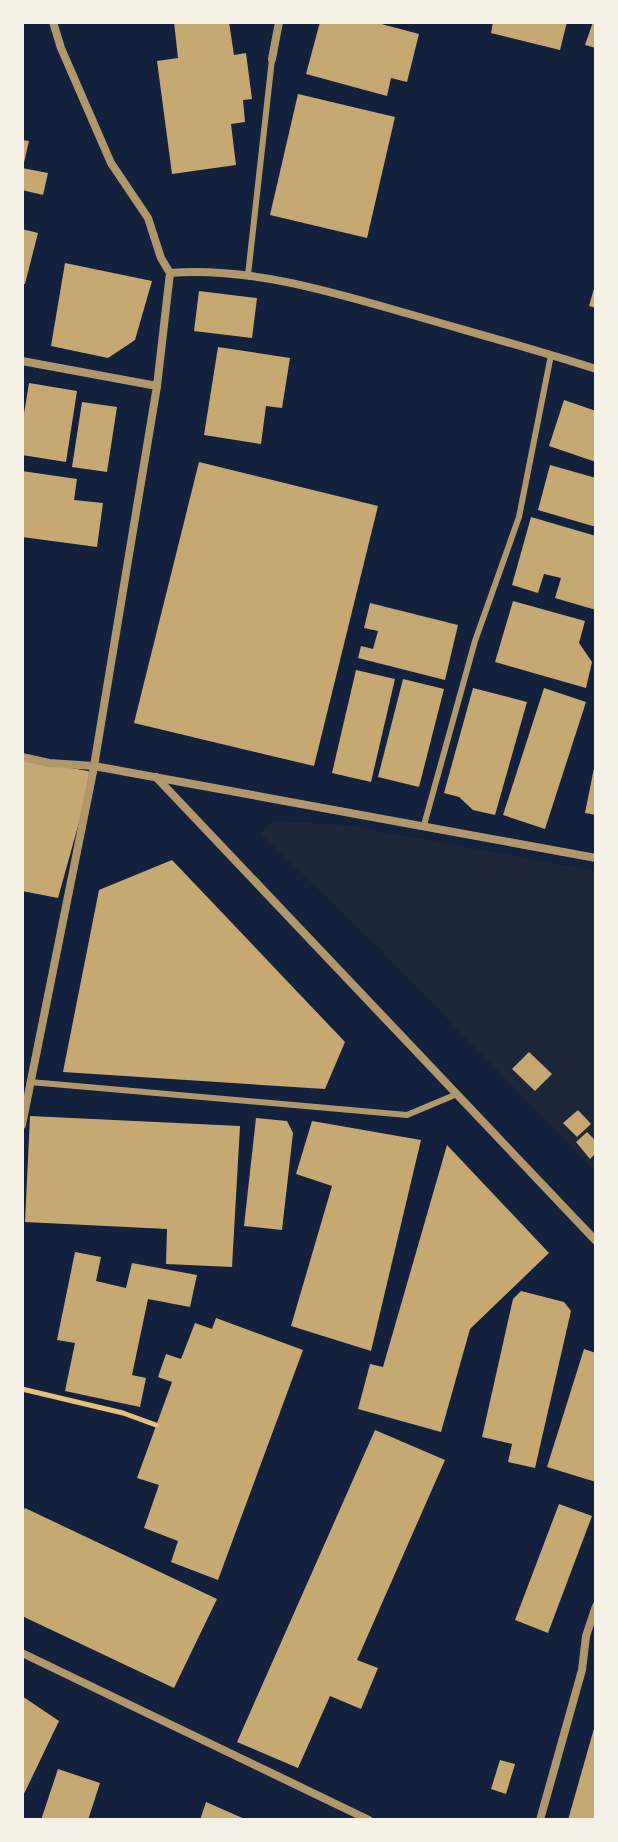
<svg xmlns="http://www.w3.org/2000/svg" width="618" height="1842" viewBox="0 0 618 1842" font-family="Jost,sans-serif">
	<style>
		.green { fill: #1d2539 }
		.building { fill: #c6a872 }
		.lines { fill: none; stroke-linecap: round; stroke-linejoin: round }
		.path { stroke: #e5c07b; stroke-width: 5 }
		.service { stroke: #b1986c; stroke-width: 6 }
		.minor { stroke: #b1986c; stroke-width: 8 }
	</style>
	<rect width="100%" height="100%" fill="#14213d"/>
	<path class="green" d="M272,821L346,825L596,871V1172L379,948L261,834Z"/>
	<g class="building">
		<path d="M174,22H229L234,55L246,53L252,99L243,100L245,122L231,124L236,165L172,174L157,61L178,58Z"/>
		<path d="M320,22H374L419,34L407,82L391,78L387,96L306,74Z"/>
		<path d="M493,22H567L560,50L491,33Z"/>
		<path d="M593,22H596V48L585,45Z"/>
		<path d="M298,94L395,117L367,238L270,215Z"/>
		<path d="M22,140L29,141L23,167H22Z"/>
		<path d="M22,168L48,173L43,195L22,190Z"/>
		<path d="M22,229L38,233L25,284H22Z"/>
		<path d="M65,263L152,281L135,340L108,358L51,346Z"/>
		<path d="M595,285H596V308L589,306Z"/>
		<path d="M199,291L257,298L252,338L194,331Z"/>
		<path d="M218,347L290,358L282,408L266,406L261,444L204,435Z"/>
		<path d="M29,383L77,391L66,462L22,455V426Z"/>
		<path d="M564,400L596,411V462L549,446Z"/>
		<path d="M82,402L117,407L107,472L72,467Z"/>
		<path d="M199,462L378,506L314,766L134,723Z"/>
		<path d="M550,465L596,478V527L538,510Z"/>
		<path d="M22,471L77,479L74,500L103,503L97,547L22,537Z"/>
		<path d="M531,517L596,536V610L555,598L561,578L544,574L538,593L512,585Z"/>
		<path d="M513,601L585,621L579,643L592,662L586,688L495,662Z"/>
		<path d="M370,603L458,625L445,680L358,658L361,646L373,649L378,631L364,628Z"/>
		<path d="M356,670L395,679L371,782L332,773Z"/>
		<path d="M403,679L444,689L419,787L378,777Z"/>
		<path d="M473,688L527,702L495,815L473,810L459,797L444,793Z"/>
		<path d="M544,688L586,702L545,829L503,815Z"/>
		<path d="M22,759L93,772L58,898L22,891Z"/>
		<path d="M595,763H596V815L585,813Z"/>
		<path d="M172,860L345,1042L325,1089L63,1072L99,890Z"/>
		<path d="M529,1052L552,1074L535,1091L512,1069Z"/>
		<path d="M578,1110L591,1124L577,1137L563,1123Z"/>
		<path d="M30,1116L240,1126L232,1267L166,1264L167,1229L25,1222Z"/>
		<path d="M256,1118L287,1121L293,1133L282,1230L244,1226Z"/>
		<path d="M312,1121L421,1140L371,1351L291,1326L332,1186L296,1174Z"/>
		<path d="M587,1132L596,1141V1153L590,1159L576,1142Z"/>
		<path d="M447,1145L549,1253L470,1329L441,1432L358,1409L370,1364L383,1367Z"/>
		<path d="M75,1252L101,1257L96,1281L126,1288L132,1263L197,1275L190,1307L148,1299L132,1375L146,1378L140,1407L65,1391L75,1343L57,1340Z"/>
		<path d="M521,1291L564,1302L571,1311L535,1468L508,1462L512,1444L482,1437L513,1299Z"/>
		<path d="M216,1318L303,1350L218,1580L171,1562L178,1541L144,1528L159,1485L137,1478L172,1382L158,1377L166,1354L181,1359L195,1323L212,1329Z"/>
		<path d="M584,1349L596,1353V1482L547,1467Z"/>
		<path d="M375,1430L445,1460L357,1660L378,1668L361,1709L330,1696L298,1768L237,1742Z"/>
		<path d="M559,1504L592,1516L548,1633L515,1620Z"/>
		<path d="M25,1508L217,1599L174,1688L22,1616V1513Z"/>
		<path d="M22,1696L59,1721L22,1798Z"/>
		<path d="M595,1725L596,1820H568Z"/>
		<path d="M500,1760L515,1764L506,1794L491,1789Z"/>
		<path d="M58,1769L100,1783L88,1820H41Z"/>
		<path d="M206,1802L247,1820H200Z"/>
	</g>
	<g class="lines">
		<path class="path" d="M22,1389L123,1413L156,1425"/>
		<g class="service">
			<path d="M248,275L272,59"/>
			<path d="M424,825L475,641L519,517L551,355"/>
			<path d="M30,1082L407,1115L457,1094"/>
		</g>
		<g class="minor">
			<path d="M53,22L61,48L111,163L148,218L161,258L170,273L157,386"/>
			<path d="M272,59L279,22"/>
			<path d="M170,273C251,267 332,292 409,314C471,332 534,349 596,369"/>
			<path d="M22,361L157,386L93,772L22,1125"/>
			<path d="M22,757L49,763L94,766L596,858"/>
			<path d="M156,777L596,1241"/>
			<path d="M22,1653L369,1820"/>
			<path d="M540,1820L582,1670L586,1636L596,1606"/>
		</g>
	</g>
	<rect width="618" height="1842" fill="none" stroke="#f6f1e7" stroke-width="48"/>
</svg>
